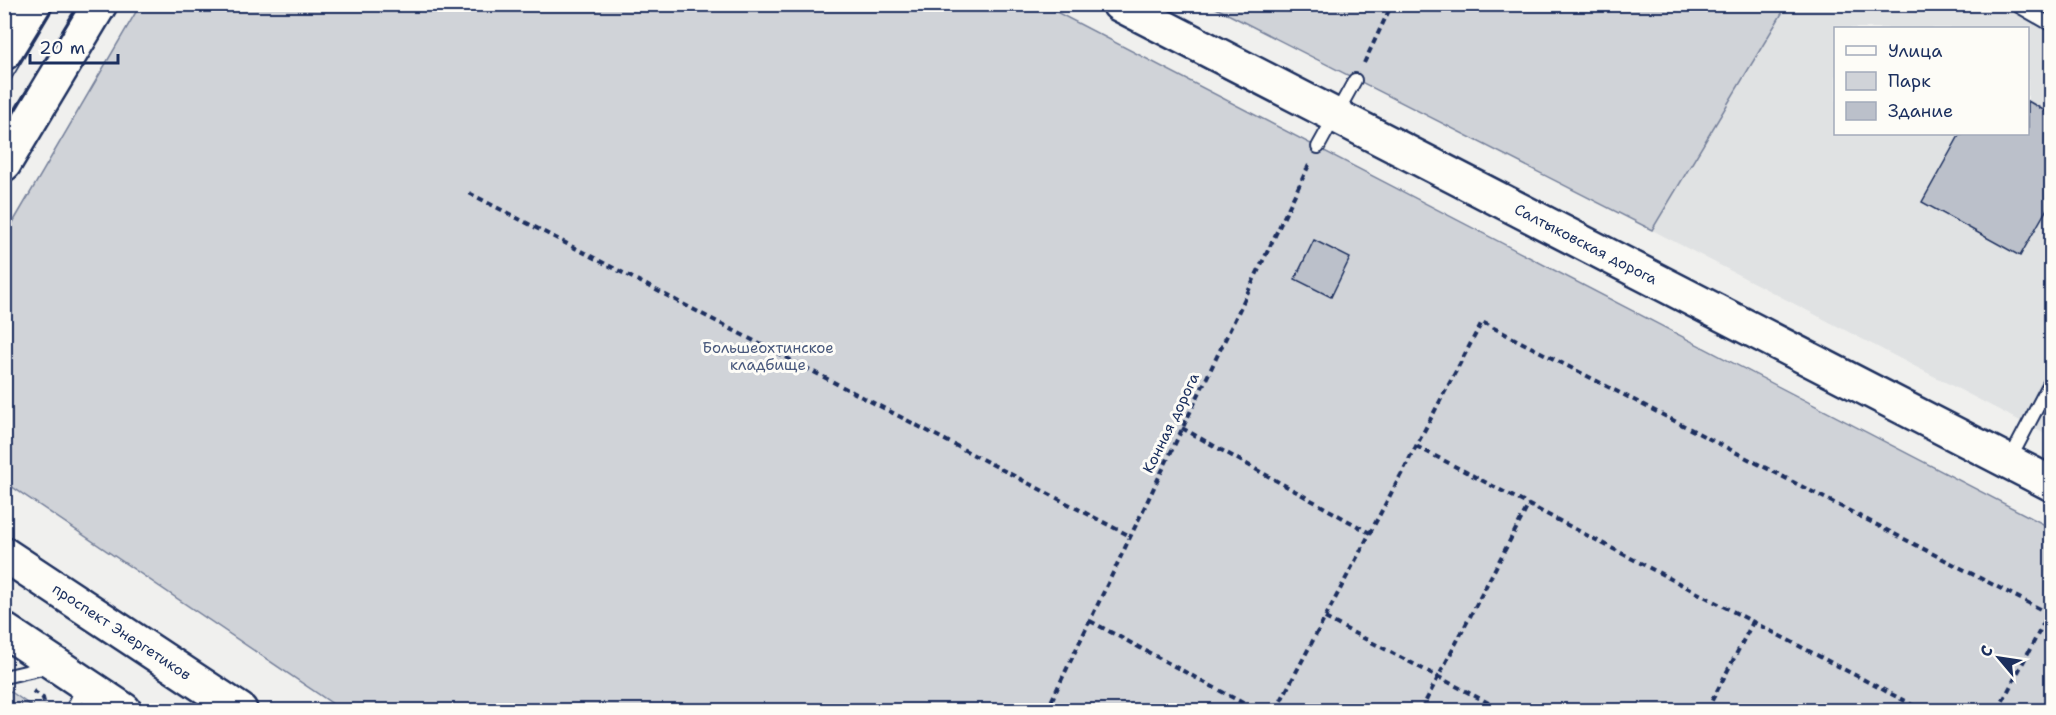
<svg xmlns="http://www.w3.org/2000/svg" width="2056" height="715" viewBox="0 0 2056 715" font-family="'Shantell Sans',sans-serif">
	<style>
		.built { fill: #e0e2e3; fill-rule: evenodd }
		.green { fill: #d0d3d8; stroke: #76819b; stroke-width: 1.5 }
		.building { fill: #bbc0ca; stroke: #1b2f5e; stroke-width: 1.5 }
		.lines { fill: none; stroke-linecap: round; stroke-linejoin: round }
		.lane-casing { stroke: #1b2f5e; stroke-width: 16 }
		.secondary-casing { stroke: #1b2f5e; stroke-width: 38 }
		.primary-casing { stroke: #1b2f5e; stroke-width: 38 }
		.path { stroke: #1b2f5e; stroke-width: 4; stroke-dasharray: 6 4.5; stroke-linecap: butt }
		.lane { stroke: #fdfcf7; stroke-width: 12 }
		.secondary { stroke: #fdfcf7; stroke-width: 33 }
		.primary { stroke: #fdfcf7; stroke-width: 33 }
		.tram { stroke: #1b2f5e; stroke-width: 1.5 }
		.labels { text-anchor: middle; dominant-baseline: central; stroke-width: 6; stroke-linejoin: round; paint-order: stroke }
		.street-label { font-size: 15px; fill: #1b2f5e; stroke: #fdfcf7 }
		.park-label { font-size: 15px; fill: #48587c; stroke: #fdfcf7 }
	</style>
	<rect width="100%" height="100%" fill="#f0f0ee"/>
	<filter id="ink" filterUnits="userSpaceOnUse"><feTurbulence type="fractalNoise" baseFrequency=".0167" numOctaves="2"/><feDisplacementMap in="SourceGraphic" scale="12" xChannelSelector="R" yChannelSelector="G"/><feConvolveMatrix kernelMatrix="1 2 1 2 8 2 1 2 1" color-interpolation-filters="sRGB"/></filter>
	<g filter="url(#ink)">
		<path class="built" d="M1787,5H2051V437L1652,230ZM1836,28H2028V134H1836Z"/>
		<g class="green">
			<path d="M140,5H1043L2051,528V710H342L5,482V236Z"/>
			<path d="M1210,5H1787L1652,230Z"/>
			<path d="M7,689L37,710H5V690Z"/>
		</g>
		<g class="building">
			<path d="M2028,101L2052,115V200L2020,256L1922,202L1960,134H2028Z"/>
			<path d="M1314,240L1350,258L1331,297L1295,279Z"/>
		</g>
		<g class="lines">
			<g class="lane-casing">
				<g id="lane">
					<path d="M2015,4L2052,25"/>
					<path d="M1318,147L1355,80"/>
					<path d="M2009,461L2052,379"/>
					<path d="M4,677L47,667"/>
					<path d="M72,710L84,685"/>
				</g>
			</g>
			<g class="secondary-casing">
				<g id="secondary">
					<path id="s1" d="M1119,4L2052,484"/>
					<path d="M4,53L34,4"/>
					<path d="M4,164L100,4"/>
				</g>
			</g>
			<g class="primary-casing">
				<g id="primary">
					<path id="s2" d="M4,554L240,710"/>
					<path d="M4,630L124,710"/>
				</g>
			</g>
			<g class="path">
				<path d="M1364,63L1392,4"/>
				<path d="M469,193L1130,536"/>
				<path d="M1182,428L1370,533"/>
				<path d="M1416,446L1922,710"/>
				<path d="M1325,618L1502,710"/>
				<path d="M1090,621L1256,710"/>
				<path d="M33,691L43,698L46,710"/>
				<path d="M1047,710L1309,165"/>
				<path d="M1276,710L1482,322L2052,615"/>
				<path d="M1421,710L1529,504"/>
				<path d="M1707,710L1753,622"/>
				<path d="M1998,710L2049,613"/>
			</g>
			<use href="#lane" class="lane"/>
			<use href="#secondary" class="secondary"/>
			<use href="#primary" class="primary"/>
			<g class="tram">
				<path d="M4,91L56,4"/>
				<path d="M4,127L78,4"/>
			</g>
		</g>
	</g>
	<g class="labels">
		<g class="street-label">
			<text stroke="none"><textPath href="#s1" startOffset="525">Салтыковская дорога</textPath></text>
			<text transform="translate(1171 423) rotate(-64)">Конная дорога</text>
			<text stroke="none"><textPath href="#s2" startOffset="141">проспект Энергетиков</textPath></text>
		</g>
		<g class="park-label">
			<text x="768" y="348">Большеохтинское<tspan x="768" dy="17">кладбище</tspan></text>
		</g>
	</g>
	<rect width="2056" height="715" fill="none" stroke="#fdfcf7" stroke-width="24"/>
	<rect x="12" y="12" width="2032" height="691" fill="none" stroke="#1b2f5e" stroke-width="2" filter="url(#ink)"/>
	<rect x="1834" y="27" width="195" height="108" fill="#fdfcf7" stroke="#a3aaba" stroke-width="1.5"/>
	<rect x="1846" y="46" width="30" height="9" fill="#fdfcf7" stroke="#a3aaba" stroke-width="1.5"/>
	<text x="1888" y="57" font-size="18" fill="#1b2f5e">Улица</text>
	<rect x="1846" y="72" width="30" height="18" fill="#d0d3d8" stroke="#a3aaba" stroke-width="1.5"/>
	<text x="1888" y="87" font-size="18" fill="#1b2f5e">Парк</text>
	<rect x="1846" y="102" width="30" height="18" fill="#bbc0ca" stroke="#a3aaba" stroke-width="1.5"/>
	<text x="1888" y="117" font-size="18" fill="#1b2f5e">Здание</text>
	<g transform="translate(1999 658) rotate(299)" stroke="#fdfcf7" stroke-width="4.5" paint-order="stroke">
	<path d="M0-4.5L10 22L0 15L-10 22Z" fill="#1b2f5e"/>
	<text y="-9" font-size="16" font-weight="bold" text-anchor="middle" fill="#1b2f5e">С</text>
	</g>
	<path d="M30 54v9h88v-9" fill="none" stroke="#1b2f5e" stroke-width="3"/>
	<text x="39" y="54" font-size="18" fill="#1b2f5e" stroke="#fdfcf7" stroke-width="4.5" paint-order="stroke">20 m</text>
</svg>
